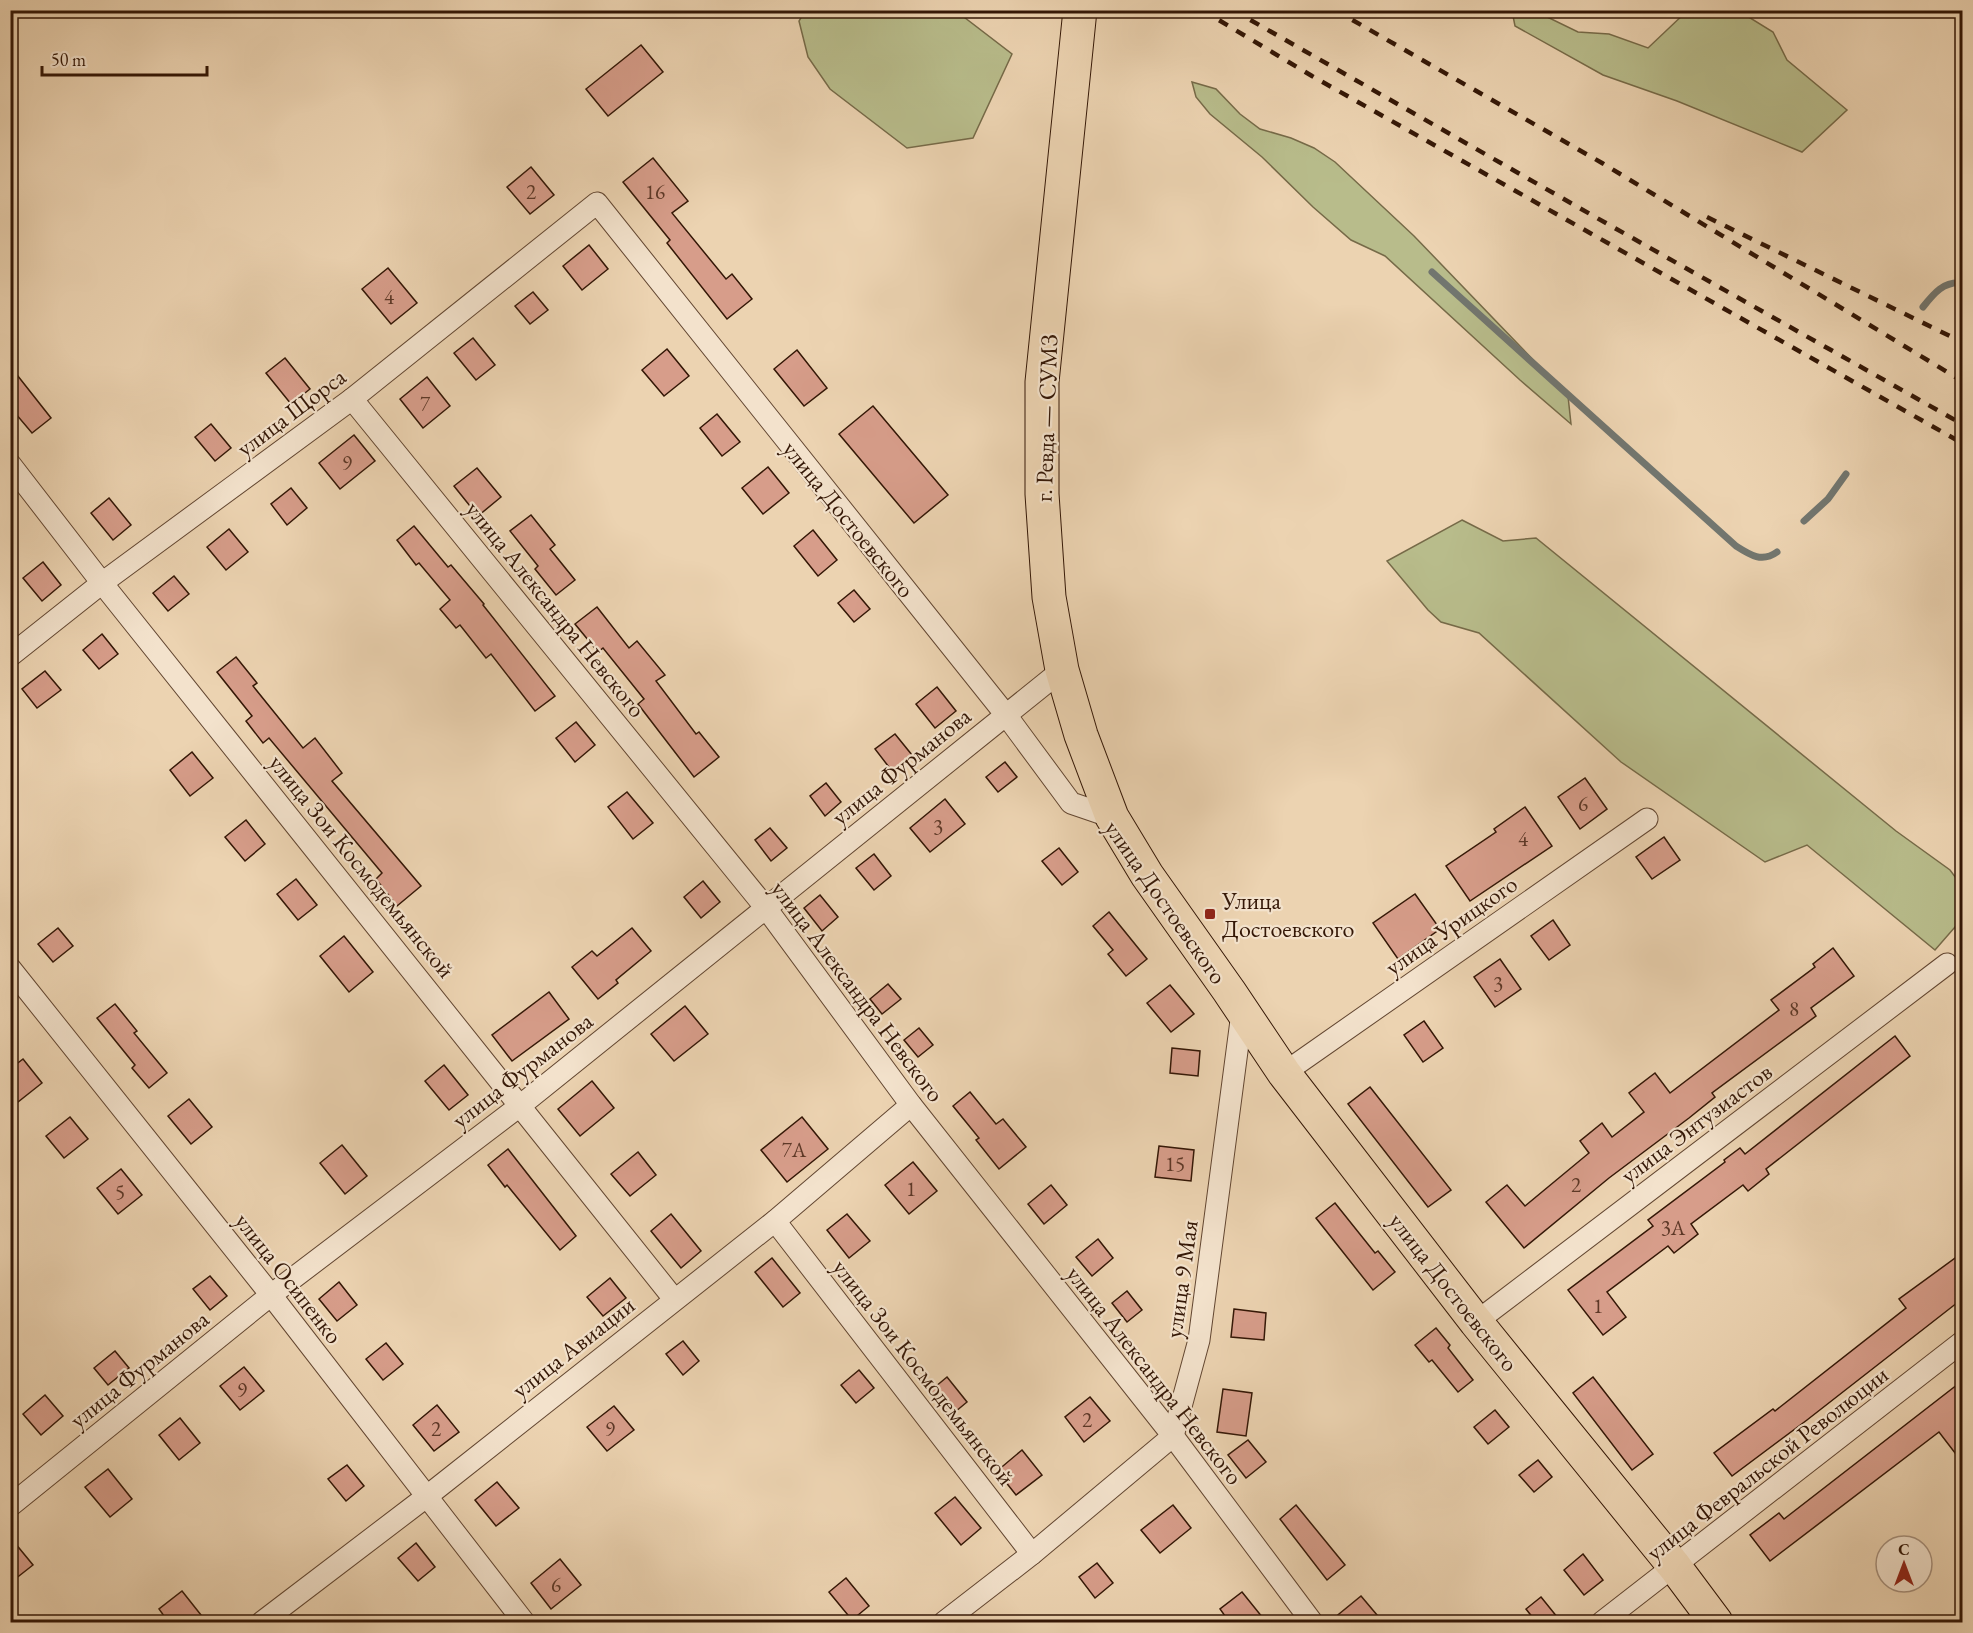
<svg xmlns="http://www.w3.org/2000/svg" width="1973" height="1633" viewBox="0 0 1973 1633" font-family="'EB Garamond',serif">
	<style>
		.green { fill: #b8bc8b; stroke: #766a48; stroke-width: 1.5 }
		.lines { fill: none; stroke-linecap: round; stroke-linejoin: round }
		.stream { stroke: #72766f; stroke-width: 7 }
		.building { fill: #d79d8a; stroke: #341706; stroke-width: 1.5 }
		.minor-casing { stroke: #624631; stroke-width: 23 }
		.primary-casing { stroke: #341706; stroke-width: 35 }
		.minor { stroke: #f3e2cc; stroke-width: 21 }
		.primary { stroke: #ecd3b1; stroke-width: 33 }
		.rail { stroke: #341706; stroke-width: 4.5; stroke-dasharray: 10 10; stroke-linecap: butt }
		.poi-dot { fill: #8f2418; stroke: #f3e2cc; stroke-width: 2 }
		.labels { text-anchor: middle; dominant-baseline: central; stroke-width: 4.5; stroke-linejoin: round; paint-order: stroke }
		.number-label { font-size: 21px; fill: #5d3827 }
		.street-label { font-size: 24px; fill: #341706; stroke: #f3e2cc }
		.poi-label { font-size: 24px; fill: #341706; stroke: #f3e2cc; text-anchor: start }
	</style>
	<rect width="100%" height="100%" fill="#ecd3b1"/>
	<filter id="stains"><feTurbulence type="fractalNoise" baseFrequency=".00333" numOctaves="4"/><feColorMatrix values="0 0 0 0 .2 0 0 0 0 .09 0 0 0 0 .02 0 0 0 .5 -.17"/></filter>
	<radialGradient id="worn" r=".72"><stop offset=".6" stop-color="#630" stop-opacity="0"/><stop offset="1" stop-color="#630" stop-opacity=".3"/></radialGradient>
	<g class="green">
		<path d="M805,11H956L1012,54L973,138L907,148L830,89L808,57L799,21Z"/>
		<path d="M1512,11H1535L1578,32L1609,34L1648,48L1687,11H1739L1773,32L1787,60L1847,110L1802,152L1677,101L1603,75L1515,26Z"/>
		<path d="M1192,82L1216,89L1240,114L1260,129L1291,138L1314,148L1335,162L1414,236L1568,396L1571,424L1520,380L1385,256L1351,240L1313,207L1262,157L1210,114L1196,97Z"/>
		<path d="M1462,520L1503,541L1536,538L1896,831L1950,870L1962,886V919L1935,950L1807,845L1765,862L1621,762L1479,633L1441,622L1428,610L1387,561Z"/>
	</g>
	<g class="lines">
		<g class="stream">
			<path d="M1432,272L1736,546C1750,555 1762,563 1777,552"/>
			<path d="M1923,307C1934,293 1944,281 1962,283"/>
			<path d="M1804,521L1828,499L1846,474"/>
		</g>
	</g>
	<g class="building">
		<path d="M641,45L663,72L608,116L586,89Z"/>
		<path d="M653,158L688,201L672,213L726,279L732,274L752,299L727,319L667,243L670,240L623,182Z"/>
		<path d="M531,167L554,195L530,214L507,187Z"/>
		<path d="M589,245L608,269L582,290L563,266Z"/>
		<path d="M388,268L417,303L391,324L362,289Z"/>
		<path d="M533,292L548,310L530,324L515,306Z"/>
		<path d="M473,338L495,365L476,380L454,353Z"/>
		<path d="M667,349L689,376L664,396L642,370Z"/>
		<path d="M797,350L827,388L804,406L774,369Z"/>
		<path d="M285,358L310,389L291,404L266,373Z"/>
		<path d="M10,366L51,418L32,433L10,407Z"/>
		<path d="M427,377L450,406L423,428L400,399Z"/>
		<path d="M873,406L948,495L914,523L839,434Z"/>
		<path d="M717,414L740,442L722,456L700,428Z"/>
		<path d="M211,424L231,448L215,461L195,437Z"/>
		<path d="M354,435L375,461L340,489L319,463Z"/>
		<path d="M768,467L789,493L763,514L742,488Z"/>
		<path d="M477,468L501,497L478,516L454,486Z"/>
		<path d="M291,488L307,508L287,525L271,504Z"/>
		<path d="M109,498L131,525L113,540L91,513Z"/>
		<path d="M531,515L555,545L550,549L575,580L556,595L535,569L538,566L510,531Z"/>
		<path d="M414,526L448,567L451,565L484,604L483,605L555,696L535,711L491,654L486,658L460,625L456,628L440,609L450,600L419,563L416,565L397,540Z"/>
		<path d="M229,529L248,552L226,570L207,547Z"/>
		<path d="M813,530L837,560L818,576L794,546Z"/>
		<path d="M43,562L61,585L42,601L23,578Z"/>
		<path d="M174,576L189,594L168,611L153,593Z"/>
		<path d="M854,590L870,609L854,622L838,603Z"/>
		<path d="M597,607L629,648L637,641L665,675L656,681L696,734L699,732L719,757L694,777L638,704L644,699L603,648L598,652L575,624Z"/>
		<path d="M102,634L118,654L99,669L83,650Z"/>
		<path d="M236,657L257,683L253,686L303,748L315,738L342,773L332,781L421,886L397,906L376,879L382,873L269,738L263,743L246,721L252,716L217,672Z"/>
		<path d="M45,671L61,690L37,708L22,689Z"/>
		<path d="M937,687L956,711L935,728L916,704Z"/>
		<path d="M576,722L595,745L575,762L556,738Z"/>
		<path d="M895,734L912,755L892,771L875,749Z"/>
		<path d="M192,752L213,778L190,796L170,770Z"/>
		<path d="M1005,762L1017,777L998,792L986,777Z"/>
		<path d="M1585,778L1607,809L1580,829L1558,797Z"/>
		<path d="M826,783L841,802L825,816L810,796Z"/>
		<path d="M627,792L653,823L633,839L608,807Z"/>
		<path d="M945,799L965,824L930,852L910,828Z"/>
		<path d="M1525,807L1552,846L1470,901L1446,866L1496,832L1494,829Z"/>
		<path d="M246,820L265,844L245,861L225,837Z"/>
		<path d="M770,828L787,848L771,861L755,840Z"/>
		<path d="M1664,837L1680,860L1652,879L1636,857Z"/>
		<path d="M1059,848L1078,872L1062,885L1042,861Z"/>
		<path d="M874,854L891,876L874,890L856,868Z"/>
		<path d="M296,879L317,905L298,920L277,894Z"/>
		<path d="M703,881L720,902L701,918L684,897Z"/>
		<path d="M1415,894L1440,929L1398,959L1373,923Z"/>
		<path d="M820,895L838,917L822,931L804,908Z"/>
		<path d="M1109,912L1147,959L1126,976L1108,954L1113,950L1093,926Z"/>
		<path d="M1553,920L1570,945L1549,960L1531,936Z"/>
		<path d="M58,928L73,946L53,962L38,944Z"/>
		<path d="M632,928L651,951L616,980L618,983L598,999L572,967L592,951L597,956Z"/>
		<path d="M344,936L373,972L349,992L320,956Z"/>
		<path d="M1833,948L1854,976L1811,1008L1816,1016L1712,1093L1715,1097L1689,1118L1609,1178L1524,1248L1486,1202L1507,1185L1525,1206L1589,1153L1580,1141L1602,1123L1612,1137L1644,1112L1629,1093L1655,1073L1670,1093L1779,1010L1771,1000L1815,967L1813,964Z"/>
		<path d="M1500,959L1521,989L1495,1007L1474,977Z"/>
		<path d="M888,984L901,999L882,1014L870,999Z"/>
		<path d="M1170,985L1194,1014L1171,1032L1147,1003Z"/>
		<path d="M549,992L569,1019L512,1061L492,1035Z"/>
		<path d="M115,1004L137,1031L134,1033L167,1073L149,1088L132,1068L135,1065L97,1018Z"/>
		<path d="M685,1006L708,1034L674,1061L651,1034Z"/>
		<path d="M1424,1021L1443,1048L1423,1062L1404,1035Z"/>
		<path d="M919,1028L933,1045L918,1057L904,1040Z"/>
		<path d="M1895,1036L1910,1056L1766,1169L1769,1174L1748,1191L1743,1185L1691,1224L1698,1234L1674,1253L1668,1246L1607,1292L1626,1317L1603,1335L1568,1290L1653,1226L1648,1220L1725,1162L1724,1160L1740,1148L1745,1154Z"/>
		<path d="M1172,1048L1200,1051L1198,1076L1170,1073Z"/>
		<path d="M23,1059L42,1083L18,1102L10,1093V1069Z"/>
		<path d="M444,1065L468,1095L449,1110L425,1081Z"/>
		<path d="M592,1081L614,1108L580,1136L558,1109Z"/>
		<path d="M1370,1087L1451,1190L1428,1207L1348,1104Z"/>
		<path d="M970,1092L996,1124L1003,1119L1026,1147L999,1169L976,1140L979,1138L953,1106Z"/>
		<path d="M189,1099L212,1127L191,1144L168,1116Z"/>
		<path d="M70,1117L88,1139L64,1158L46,1136Z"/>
		<path d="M802,1117L828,1149L787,1182L761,1150Z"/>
		<path d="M342,1145L367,1176L345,1194L320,1163Z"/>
		<path d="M1159,1146L1194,1150L1191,1181L1155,1177Z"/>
		<path d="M508,1149L576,1236L560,1250L507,1185L505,1187L488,1165Z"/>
		<path d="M638,1152L656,1175L630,1196L611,1174Z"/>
		<path d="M913,1162L937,1191L909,1214L885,1185Z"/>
		<path d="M121,1169L142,1195L118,1214L97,1188Z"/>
		<path d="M1051,1185L1067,1205L1044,1224L1028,1204Z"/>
		<path d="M1335,1203L1375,1253L1378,1251L1395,1272L1373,1290L1316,1218Z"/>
		<path d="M671,1214L701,1251L681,1268L651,1231Z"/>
		<path d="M847,1214L870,1241L849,1258L827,1230Z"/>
		<path d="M1098,1239L1113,1258L1092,1276L1076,1257Z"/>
		<path d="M1962,1253V1299L1807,1420L1732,1476L1714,1453L1773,1409L1775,1411L1906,1308L1899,1299Z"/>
		<path d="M772,1258L800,1293L783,1307L755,1272Z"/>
		<path d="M210,1276L227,1296L210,1310L193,1289Z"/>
		<path d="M610,1278L626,1298L603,1316L587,1297Z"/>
		<path d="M339,1282L357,1305L337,1321L319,1299Z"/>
		<path d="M1127,1291L1142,1310L1127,1322L1112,1303Z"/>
		<path d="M1234,1309L1266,1313L1264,1340L1231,1337Z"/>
		<path d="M1436,1328L1450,1345L1448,1348L1473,1380L1458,1392L1432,1360L1429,1362L1415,1345Z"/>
		<path d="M683,1341L699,1361L683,1375L666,1354Z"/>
		<path d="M386,1343L403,1364L383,1380L366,1359Z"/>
		<path d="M115,1351L129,1368L108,1385L94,1368Z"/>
		<path d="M244,1367L264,1391L240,1410L220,1386Z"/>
		<path d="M859,1370L874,1388L856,1403L841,1385Z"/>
		<path d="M947,1377L967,1402L949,1417L929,1392Z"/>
		<path d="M1593,1377L1653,1454L1632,1470L1573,1393Z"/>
		<path d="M1962,1381V1462L1939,1432L1770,1561L1750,1535L1779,1513L1784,1519Z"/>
		<path d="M1223,1389L1252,1393L1246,1436L1217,1432Z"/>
		<path d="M45,1395L63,1416L41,1435L23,1414Z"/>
		<path d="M1090,1397L1110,1421L1084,1442L1065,1417Z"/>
		<path d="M437,1405L459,1432L434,1451L413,1425Z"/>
		<path d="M614,1406L634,1430L607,1451L587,1427Z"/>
		<path d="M1495,1410L1509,1427L1488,1444L1474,1427Z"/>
		<path d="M180,1418L200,1443L179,1460L159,1435Z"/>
		<path d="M1248,1440L1266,1462L1246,1478L1228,1455Z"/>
		<path d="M1022,1450L1042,1475L1016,1495L997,1471Z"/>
		<path d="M1538,1460L1552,1477L1534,1492L1519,1475Z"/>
		<path d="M347,1465L364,1486L346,1501L328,1479Z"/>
		<path d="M108,1469L132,1499L110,1517L85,1487Z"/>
		<path d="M497,1482L519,1508L496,1526L475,1500Z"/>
		<path d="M955,1497L981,1528L961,1545L935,1513Z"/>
		<path d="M1173,1505L1191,1528L1160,1553L1141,1530Z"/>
		<path d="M1296,1505L1345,1565L1327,1580L1280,1519Z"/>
		<path d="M10,1537L33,1565L10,1583Z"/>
		<path d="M416,1543L435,1567L418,1581L398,1558Z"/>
		<path d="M1583,1554L1603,1580L1584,1595L1564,1570Z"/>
		<path d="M560,1559L581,1585L551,1609L531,1583Z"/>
		<path d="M1097,1563L1113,1583L1095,1598L1079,1577Z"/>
		<path d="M846,1578L869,1606L852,1620L829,1592Z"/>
		<path d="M182,1591L201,1615L193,1623H169L159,1609Z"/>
		<path d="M1242,1592L1267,1623H1230L1220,1609Z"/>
		<path d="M1361,1596L1377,1615L1367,1623H1328Z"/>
		<path d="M1541,1597L1562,1623H1537L1526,1609Z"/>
	</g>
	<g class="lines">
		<g class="minor-casing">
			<g id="minor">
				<path d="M352,399L766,908L911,1105L1173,1436L1312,1622"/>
				<path d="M10,464L102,583L674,1299"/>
				<path d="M10,656L102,583L352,399L597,203L1006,715L1071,803L1112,817"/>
				<path d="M10,968L271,1295L524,1622"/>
				<path d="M1284,1073L1647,819"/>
				<path d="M775,1221L1032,1554"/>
				<path d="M1476,1322L1947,964"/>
				<path d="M10,1506L271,1295L521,1105L1062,670"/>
				<path d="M262,1622L426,1497L775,1221L911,1105"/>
				<path d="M944,1622L1032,1554L1173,1436L1199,1340L1242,1013"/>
				<path d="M1602,1622L1962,1342"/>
			</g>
		</g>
		<g class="primary-casing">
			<path id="primary" d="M1080,10L1042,382V494L1049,597L1062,670L1081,735L1112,817L1147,875L1229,991L1284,1073L1476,1322L1675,1567L1716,1622"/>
		</g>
		<use href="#minor" class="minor"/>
		<use href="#primary" class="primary"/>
		<g class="rail">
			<path d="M1202,10L1312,76L1962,443"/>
			<path d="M1233,10L1597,218L1962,424"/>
			<path d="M1335,10L1602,163L1962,381"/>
			<path d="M1707,217L1962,342"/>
		</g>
	</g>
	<rect class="poi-dot" x="1204" y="908" width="12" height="12" rx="3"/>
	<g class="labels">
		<g class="number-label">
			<text x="531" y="191">2</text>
			<text x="655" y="191">16</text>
			<text x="389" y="296">4</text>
			<text x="425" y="403">7</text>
			<text x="347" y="462">9</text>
			<text x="1583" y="803">6</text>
			<text x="938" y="826">3</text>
			<text x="1523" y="838">4</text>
			<text x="1498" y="983">3</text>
			<text x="1794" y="1008">8</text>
			<text x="794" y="1149">7А</text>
			<text x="1175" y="1163">15</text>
			<text x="1576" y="1184">2</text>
			<text x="911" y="1188">1</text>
			<text x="120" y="1191">5</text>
			<text x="1673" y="1227">3А</text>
			<text x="1598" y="1305">1</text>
			<text x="242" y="1389">9</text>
			<text x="1087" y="1419">2</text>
			<text x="436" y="1428">2</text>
			<text x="610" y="1428">9</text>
			<text x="556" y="1584">6</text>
		</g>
		<g class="street-label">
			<text transform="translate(291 412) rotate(-37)">улица Щорса</text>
			<text transform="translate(1046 418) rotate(-88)">г. Ревда — СУМЗ</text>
			<text transform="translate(849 519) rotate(51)">улица Достоевского</text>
			<text transform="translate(556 609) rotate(51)">улица Александра Невского</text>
			<text transform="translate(901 766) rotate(-39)">улица Фурманова</text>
			<text transform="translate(362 866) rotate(51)">улица Зои Космодемьянской</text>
			<text transform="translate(1166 902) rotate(55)">улица Достоевского</text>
			<text transform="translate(1451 925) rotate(-35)">улица Урицкого</text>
			<text transform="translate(858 991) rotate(53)">улица Александра Невского</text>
			<text transform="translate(522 1070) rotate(-38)">улица Фурманова</text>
			<text transform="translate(1696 1123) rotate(-37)">улица Энтузиастов</text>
			<text transform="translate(289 1278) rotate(52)">улица Осипенко</text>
			<text transform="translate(1181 1279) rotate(-82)">улица 9 Мая</text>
			<text transform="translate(1454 1292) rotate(52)">улица Достоевского</text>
			<text transform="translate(573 1347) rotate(-38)">улица Авиации</text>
			<text transform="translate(139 1369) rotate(-39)">улица Фурманова</text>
			<text transform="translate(924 1372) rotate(52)">улица Зои Космодемьянской</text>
			<text transform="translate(1155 1375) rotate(52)">улица Александра Невского</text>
			<text transform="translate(1767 1463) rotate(-38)">улица Февральской Революции</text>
		</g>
		<g class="poi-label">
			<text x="1222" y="900">Улица<tspan x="1222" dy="28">Достоевского</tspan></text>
		</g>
	</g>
	<rect width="1973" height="1633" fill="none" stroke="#ecd3b1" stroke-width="36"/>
	<rect x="12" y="12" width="1949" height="1609" fill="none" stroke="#341706" stroke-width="3"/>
	<rect x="18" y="18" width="1937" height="1597" fill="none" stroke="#341706" stroke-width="1.5"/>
	<g transform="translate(1904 1564)"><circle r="28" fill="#f3e2cc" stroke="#a7917d" stroke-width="1.5"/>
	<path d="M0-4.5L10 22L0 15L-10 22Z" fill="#8f2418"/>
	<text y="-9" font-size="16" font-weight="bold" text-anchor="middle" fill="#341706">С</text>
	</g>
	<path d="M42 66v9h165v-9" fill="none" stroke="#341706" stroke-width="3"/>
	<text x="51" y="66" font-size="18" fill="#341706" stroke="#f3e2cc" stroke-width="4.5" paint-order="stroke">50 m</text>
	<rect width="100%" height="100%" filter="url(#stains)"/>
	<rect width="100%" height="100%" fill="url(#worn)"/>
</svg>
